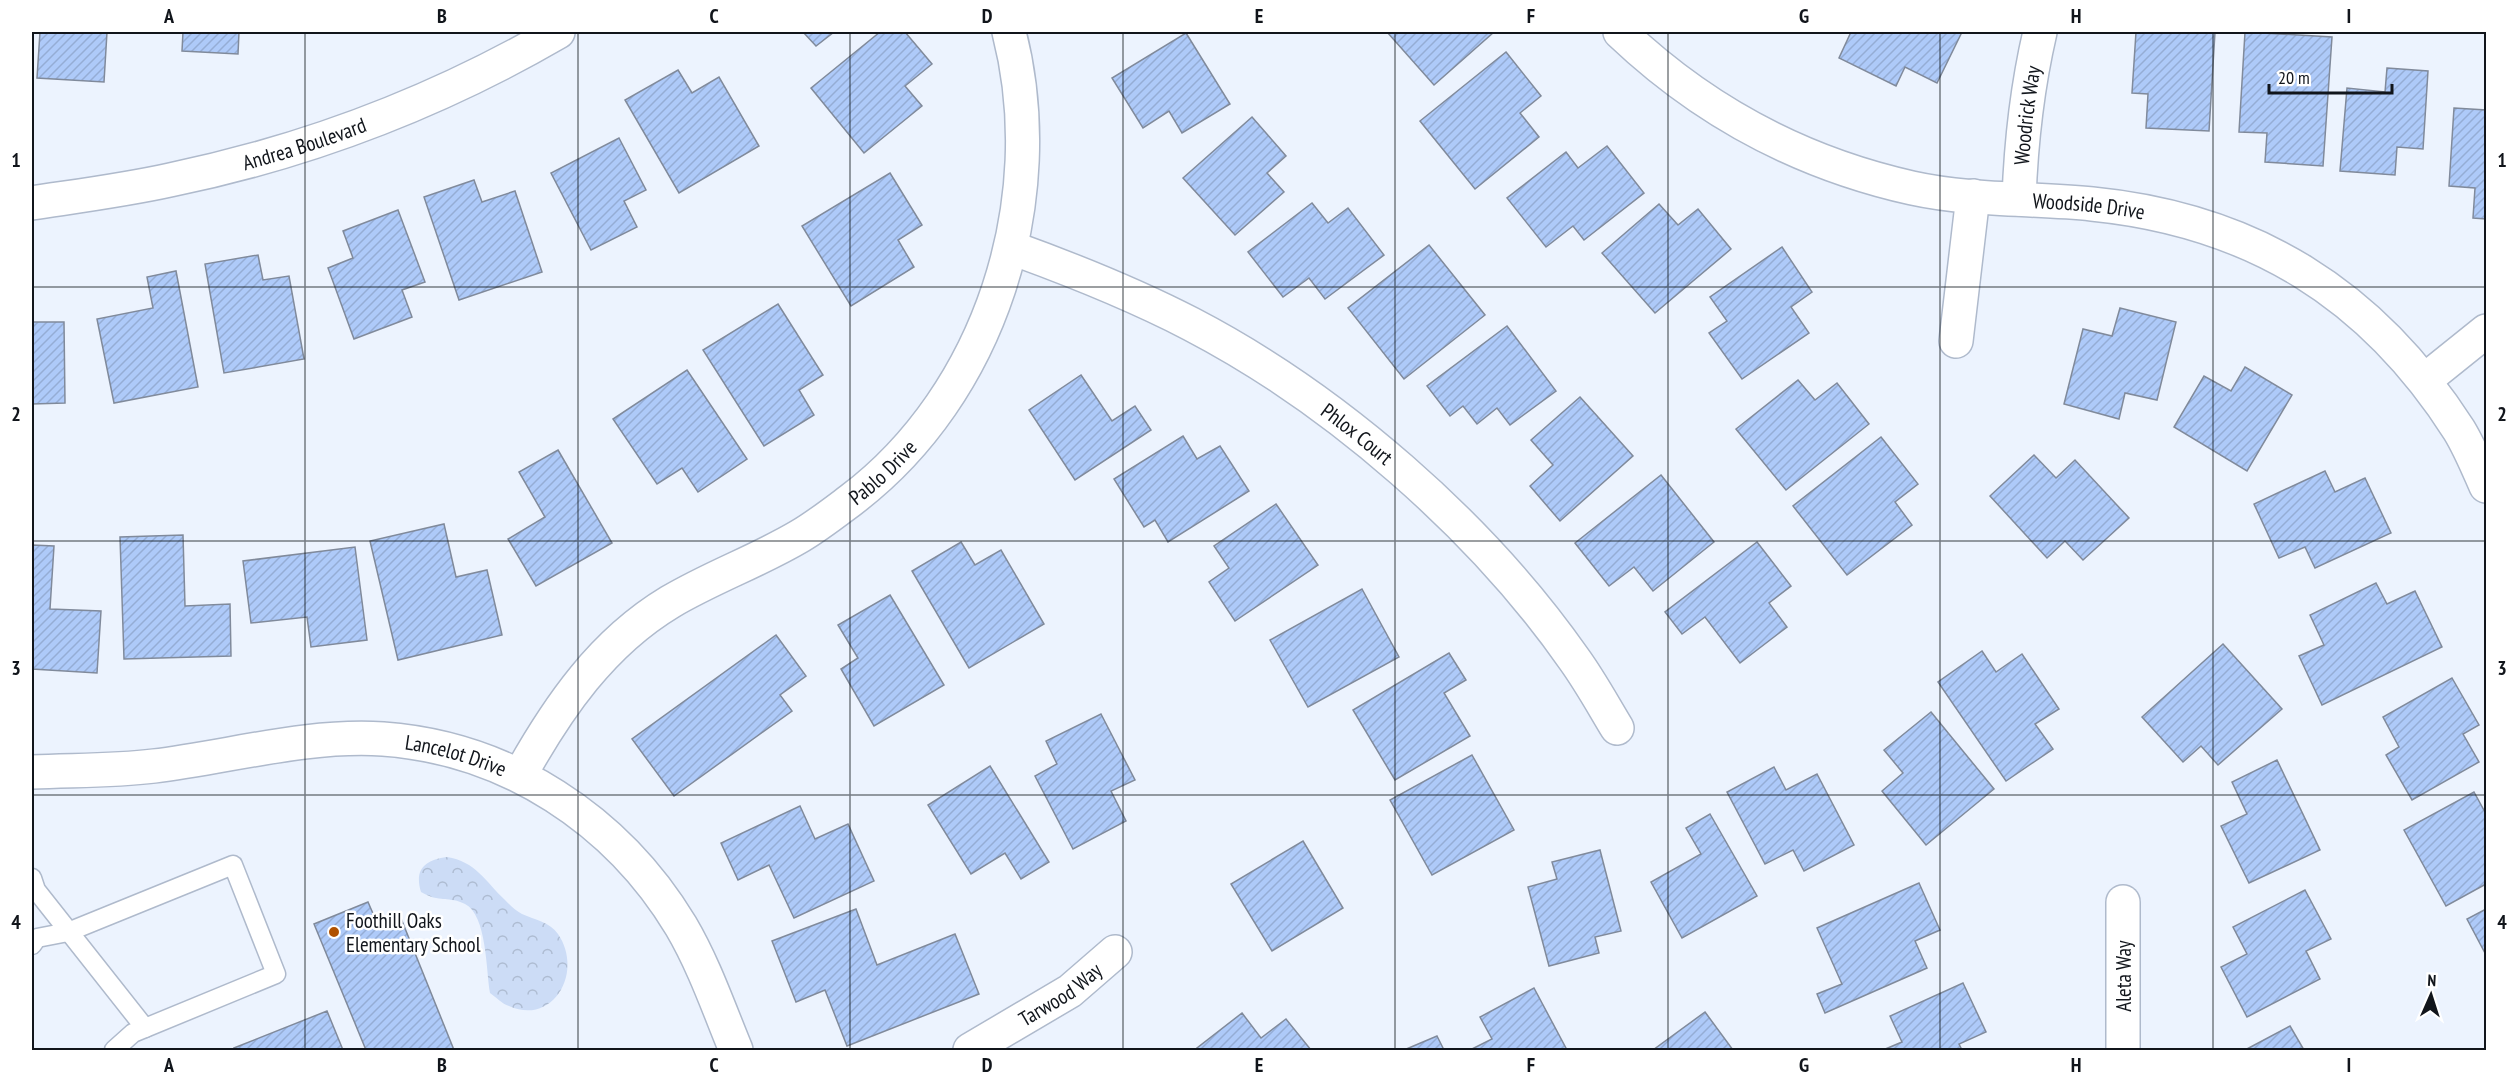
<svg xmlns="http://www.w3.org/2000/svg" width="2518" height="1082" viewBox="0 0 2518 1082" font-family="'PT Sans Narrow',sans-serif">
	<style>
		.park { fill: url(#park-crowns) }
		.building { fill: url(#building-hatch); stroke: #808a9b; stroke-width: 1.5 }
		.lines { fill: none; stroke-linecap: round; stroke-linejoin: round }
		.service-casing { stroke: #afbacc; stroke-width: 21 }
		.minor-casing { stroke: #afbacc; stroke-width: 36 }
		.tertiary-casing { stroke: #afbacc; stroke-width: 36 }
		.service { stroke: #fff; stroke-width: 18 }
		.minor { stroke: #fff; stroke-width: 33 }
		.tertiary { stroke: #fff; stroke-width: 33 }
		.grid { fill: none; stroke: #11151b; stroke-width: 1.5; stroke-opacity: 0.55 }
		.poi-dot { fill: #b05100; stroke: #fff; stroke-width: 2 }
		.labels { text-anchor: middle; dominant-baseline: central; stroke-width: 5; stroke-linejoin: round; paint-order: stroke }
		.street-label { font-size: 21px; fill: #11151b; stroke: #fff }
		.poi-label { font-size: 21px; fill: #11151b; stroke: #fff; text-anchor: start }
		.neatline { fill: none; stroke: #11151b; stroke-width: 2 }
		.grid-label { font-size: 20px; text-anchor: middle; font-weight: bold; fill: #11151b }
	</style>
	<defs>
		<pattern id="park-crowns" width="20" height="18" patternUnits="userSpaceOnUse" patternTransform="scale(1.5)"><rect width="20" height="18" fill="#ccdcf6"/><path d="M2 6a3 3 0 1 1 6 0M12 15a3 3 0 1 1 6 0" fill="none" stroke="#aebcd2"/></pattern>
		<pattern id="building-hatch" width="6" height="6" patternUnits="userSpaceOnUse" patternTransform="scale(1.5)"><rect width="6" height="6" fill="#aecaf9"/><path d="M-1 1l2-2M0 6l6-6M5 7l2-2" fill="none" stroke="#95add5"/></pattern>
	</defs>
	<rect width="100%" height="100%" fill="#ecf3fe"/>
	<path class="park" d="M447,857C475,861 486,882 505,900C510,905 516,911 522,914C535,920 550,922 558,934C584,972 553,1026 509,1006C502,1004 496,997 490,993C486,971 487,915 465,904C450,896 439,903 421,892C414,869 425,860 447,857Z"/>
	<g class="building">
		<path d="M40,32H107L104,82L37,78Z"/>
		<path d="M183,32H239L238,54L182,51Z"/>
		<path d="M803,32H834L816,46Z"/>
		<path d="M880,32H905L932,64L905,86L922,106L864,153L811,88Z"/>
		<path d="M1387,32H1494L1434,85Z"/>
		<path d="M1851,32H1962L1937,83L1905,67L1896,86L1839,58Z"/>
		<path d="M2136,32H2215L2209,131L2146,128L2148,94L2132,93Z"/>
		<path d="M2245,32L2332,37L2323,166L2265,162L2267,133L2239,132Z"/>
		<path d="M1186,33L1230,104L1182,133L1169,111L1143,128L1112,78Z"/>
		<path d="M1506,52L1541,96L1520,113L1539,137L1475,189L1420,121Z"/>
		<path d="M2387,68L2428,71L2423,149L2397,147L2395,175L2340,171L2347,88L2385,92Z"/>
		<path d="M678,70L692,93L719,77L759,146L679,193L625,100Z"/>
		<path d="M2454,108L2486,110V219L2473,218L2475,188L2449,186Z"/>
		<path d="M1252,117L1286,156L1267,173L1284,192L1235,235L1183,178Z"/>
		<path d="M619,138L646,190L624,201L637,227L591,250L551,173Z"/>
		<path d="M1607,146L1644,193L1584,240L1573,226L1546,247L1507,198L1566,152L1578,168Z"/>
		<path d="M890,173L922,225L898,240L914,267L851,306L802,226Z"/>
		<path d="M474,180L482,202L515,191L542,272L459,300L424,197Z"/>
		<path d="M1312,203L1328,223L1348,208L1384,255L1325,299L1309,278L1283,297L1248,252Z"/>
		<path d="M1659,204L1678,225L1698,209L1731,249L1655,313L1602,253Z"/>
		<path d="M398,210L425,282L402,290L412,317L354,339L328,268L353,258L343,231Z"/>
		<path d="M1429,245L1485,315L1404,379L1348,308Z"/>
		<path d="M1782,247L1812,292L1791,307L1809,333L1742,379L1709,333L1727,321L1710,297Z"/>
		<path d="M258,255L263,280L289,276L304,359L224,373L205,264Z"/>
		<path d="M176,271L198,387L114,403L97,319L153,308L147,277Z"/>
		<path d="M32,295L33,322H64L65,403L32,404Z"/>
		<path d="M778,304L823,375L799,390L814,415L764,446L703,350Z"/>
		<path d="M2120,308L2176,322L2157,400L2125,393L2119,419L2064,404L2083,329L2112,336Z"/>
		<path d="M1507,326L1556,391L1510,425L1497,408L1477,424L1463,406L1450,416L1427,386Z"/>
		<path d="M2245,367L2292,395L2247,471L2174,427L2204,376L2231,391Z"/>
		<path d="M687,370L747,459L698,492L682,468L657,484L613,419Z"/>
		<path d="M1081,375L1112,421L1135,406L1151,430L1075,480L1029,410Z"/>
		<path d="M1798,380L1815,400L1837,383L1869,424L1786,490L1736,429Z"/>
		<path d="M1580,397L1633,456L1560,521L1530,486L1553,465L1531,440Z"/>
		<path d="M1183,436L1197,459L1220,446L1249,491L1168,542L1155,520L1144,527L1114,479Z"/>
		<path d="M1881,437L1918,484L1895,502L1912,525L1847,575L1793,506Z"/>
		<path d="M558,450L612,543L536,586L508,539L545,517L519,472Z"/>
		<path d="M2034,455L2056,478L2075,460L2129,518L2083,560L2065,541L2047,558L1990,496Z"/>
		<path d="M2325,471L2335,492L2365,478L2391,533L2315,568L2305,547L2279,558L2254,504Z"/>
		<path d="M1661,475L1714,542L1653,591L1634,567L1609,586L1575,543Z"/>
		<path d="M1276,504L1318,565L1235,621L1209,582L1229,568L1214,546Z"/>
		<path d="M444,524L456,577L487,570L502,635L398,660L370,541Z"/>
		<path d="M183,535L185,606L230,604L231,656L124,659L120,537Z"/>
		<path d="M961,542L975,565L1001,550L1044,624L969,668L912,571Z"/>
		<path d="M1757,542L1791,586L1769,603L1787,627L1740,663L1705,617L1682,634L1665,612Z"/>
		<path d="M32,545L54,546L50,609L101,611L97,673L32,669Z"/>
		<path d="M355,547L367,640L311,647L307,617L251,623L243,561Z"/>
		<path d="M2376,583L2387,604L2415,591L2442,647L2322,705L2299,656L2324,645L2310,615Z"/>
		<path d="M1362,589L1399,657L1308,707L1270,640Z"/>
		<path d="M890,595L944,685L874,726L841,669L858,658L838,625Z"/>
		<path d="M776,635L806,676L780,695L792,711L674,796L632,739Z"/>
		<path d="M2223,644L2282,709L2218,765L2201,746L2183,762L2142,717Z"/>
		<path d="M1982,651L1996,672L2022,654L2059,709L2035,724L2053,749L2006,781L1938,682Z"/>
		<path d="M1449,653L1466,680L1444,693L1470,736L1395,780L1353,710Z"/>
		<path d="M2452,678L2479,725L2463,734L2479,762L2412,800L2386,755L2399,747L2383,717Z"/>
		<path d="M1931,712L1994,789L1926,845L1882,791L1903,773L1884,750Z"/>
		<path d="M1101,714L1135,780L1111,791L1126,821L1073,849L1035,776L1057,764L1046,741Z"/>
		<path d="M1472,755L1514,830L1432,875L1390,800Z"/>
		<path d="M2277,760L2320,850L2249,883L2221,826L2247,814L2232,782Z"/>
		<path d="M990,766L1049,862L1021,879L1005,853L971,874L928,805Z"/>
		<path d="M1774,767L1786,790L1817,774L1854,845L1804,871L1793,850L1765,864L1727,792Z"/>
		<path d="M2474,792L2486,814V884L2446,906L2404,830Z"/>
		<path d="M800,806L815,839L848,824L874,881L794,918L769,865L738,880L721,843Z"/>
		<path d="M1710,814L1757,896L1682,938L1651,882L1701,854L1686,828Z"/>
		<path d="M1303,841L1343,908L1272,951L1231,884Z"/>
		<path d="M1600,850L1621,931L1595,937L1599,953L1549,966L1528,887L1557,879L1552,862Z"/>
		<path d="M1919,883L1940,930L1915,941L1927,968L1825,1013L1817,994L1842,984L1817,928Z"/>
		<path d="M2305,890L2331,939L2306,951L2320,979L2247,1017L2221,967L2247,954L2233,927Z"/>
		<path d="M368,902L378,925L400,916L454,1050H366L314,924Z"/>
		<path d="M856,909L877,965L955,934L979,994L847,1046L825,990L796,1002L772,941Z"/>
		<path d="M2486,909V955L2467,919Z"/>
		<path d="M1963,983L1986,1032L1959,1044L1962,1050H1883L1902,1042L1890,1016Z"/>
		<path d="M1534,988L1567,1050H1470L1492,1039L1480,1017Z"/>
		<path d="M327,1011L343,1050H235L234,1048Z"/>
		<path d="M1705,1012L1733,1050H1653Z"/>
		<path d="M1242,1013L1261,1038L1286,1019L1311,1050H1200L1197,1048Z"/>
		<path d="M2290,1026L2304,1050H2245Z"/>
		<path d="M1437,1036L1444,1050H1404Z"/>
	</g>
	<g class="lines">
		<g class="service-casing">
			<g id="service">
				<path d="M32,878L36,890L145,1028"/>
				<path d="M32,945L37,938L68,932L233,865L276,974L133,1033L114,1050"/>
			</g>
		</g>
		<g class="minor-casing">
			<g id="minor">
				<path id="s1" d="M1620,32C1703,111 1800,163 1912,188C1971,201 2032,198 2092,204C2253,220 2372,294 2459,430C2470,448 2478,468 2486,486"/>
				<path id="s2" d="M2019,199C2021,142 2027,88 2040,32"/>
				<path id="s3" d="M1012,248C1073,270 1133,294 1191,324C1335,399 1481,526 1574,659C1590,681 1603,705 1617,728"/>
				<path d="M1956,341L1973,196"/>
				<path d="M2425,380L2486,331"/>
				<path id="s4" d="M32,772C72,770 113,771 154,766C229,757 307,734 383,739C508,748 617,820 681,926C704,965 719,1009 736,1050"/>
				<path id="s5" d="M520,775C558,707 602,643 670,602C712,577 758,561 800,536C817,526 835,512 851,500C991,394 1052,199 1009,32"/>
				<path id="s6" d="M970,1050L1070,991L1115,952"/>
				<path d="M2123,1050V902"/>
			</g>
		</g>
		<g class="tertiary-casing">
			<g id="tertiary">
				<path id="s7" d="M32,203C78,196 125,190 170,180C306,152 439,101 558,32"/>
			</g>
		</g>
		<use href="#service" class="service"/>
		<use href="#minor" class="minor"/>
		<use href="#tertiary" class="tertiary"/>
	</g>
	<path class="grid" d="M305,32V1050M578,32V1050M850,32V1050M1123,32V1050M1395,32V1050M1668,32V1050M1940,32V1050M2213,32V1050M32,287H2486M32,541H2486M32,795H2486"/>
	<circle class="poi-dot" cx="334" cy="932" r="6"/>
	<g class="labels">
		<g class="street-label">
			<text stroke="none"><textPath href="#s2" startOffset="84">Woodrick Way</textPath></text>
			<text stroke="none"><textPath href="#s7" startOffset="279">Andrea Boulevard</textPath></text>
			<text stroke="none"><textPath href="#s1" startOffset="513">Woodside Drive</textPath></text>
			<text stroke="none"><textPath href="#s3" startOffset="394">Phlox Court</textPath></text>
			<text stroke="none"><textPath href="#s5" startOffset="482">Pablo Drive</textPath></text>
			<text stroke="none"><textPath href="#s4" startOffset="428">Lancelot Drive</textPath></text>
			<text transform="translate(2123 976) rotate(-90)">Aleta Way</text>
			<text stroke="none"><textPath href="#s6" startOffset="106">Tarwood Way</textPath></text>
		</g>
		<g class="poi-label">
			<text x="346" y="920">Foothill Oaks<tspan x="346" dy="24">Elementary School</tspan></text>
		</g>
	</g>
	<rect width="2518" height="1082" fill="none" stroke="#ffffff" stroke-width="66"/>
	<g transform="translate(2431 995) rotate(3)" stroke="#ffffff" stroke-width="4.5" paint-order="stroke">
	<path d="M0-4.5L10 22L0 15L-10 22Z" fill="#11151b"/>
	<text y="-9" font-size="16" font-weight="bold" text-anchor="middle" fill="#11151b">N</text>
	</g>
	<path d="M2269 84v9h123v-9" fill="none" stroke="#11151b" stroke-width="3"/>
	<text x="2278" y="84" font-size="18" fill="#11151b" stroke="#ffffff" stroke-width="4.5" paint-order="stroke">20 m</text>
	<rect x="33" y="33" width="2452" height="1016" class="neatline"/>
	<g class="grid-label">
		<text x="169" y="23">A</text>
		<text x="442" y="23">B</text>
		<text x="714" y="23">C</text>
		<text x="987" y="23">D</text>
		<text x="1259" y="23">E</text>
		<text x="1531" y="23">F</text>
		<text x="1804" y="23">G</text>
		<text x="2076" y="23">H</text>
		<text x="2349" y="23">I</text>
		<text x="16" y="167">1</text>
		<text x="2502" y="167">1</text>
		<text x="16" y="421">2</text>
		<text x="2502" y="421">2</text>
		<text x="16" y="675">3</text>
		<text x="2502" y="675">3</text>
		<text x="16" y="929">4</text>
		<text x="2502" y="929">4</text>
		<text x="169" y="1072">A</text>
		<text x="442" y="1072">B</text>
		<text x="714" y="1072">C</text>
		<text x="987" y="1072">D</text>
		<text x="1259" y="1072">E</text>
		<text x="1531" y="1072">F</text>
		<text x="1804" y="1072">G</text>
		<text x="2076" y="1072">H</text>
		<text x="2349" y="1072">I</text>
	</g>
</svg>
